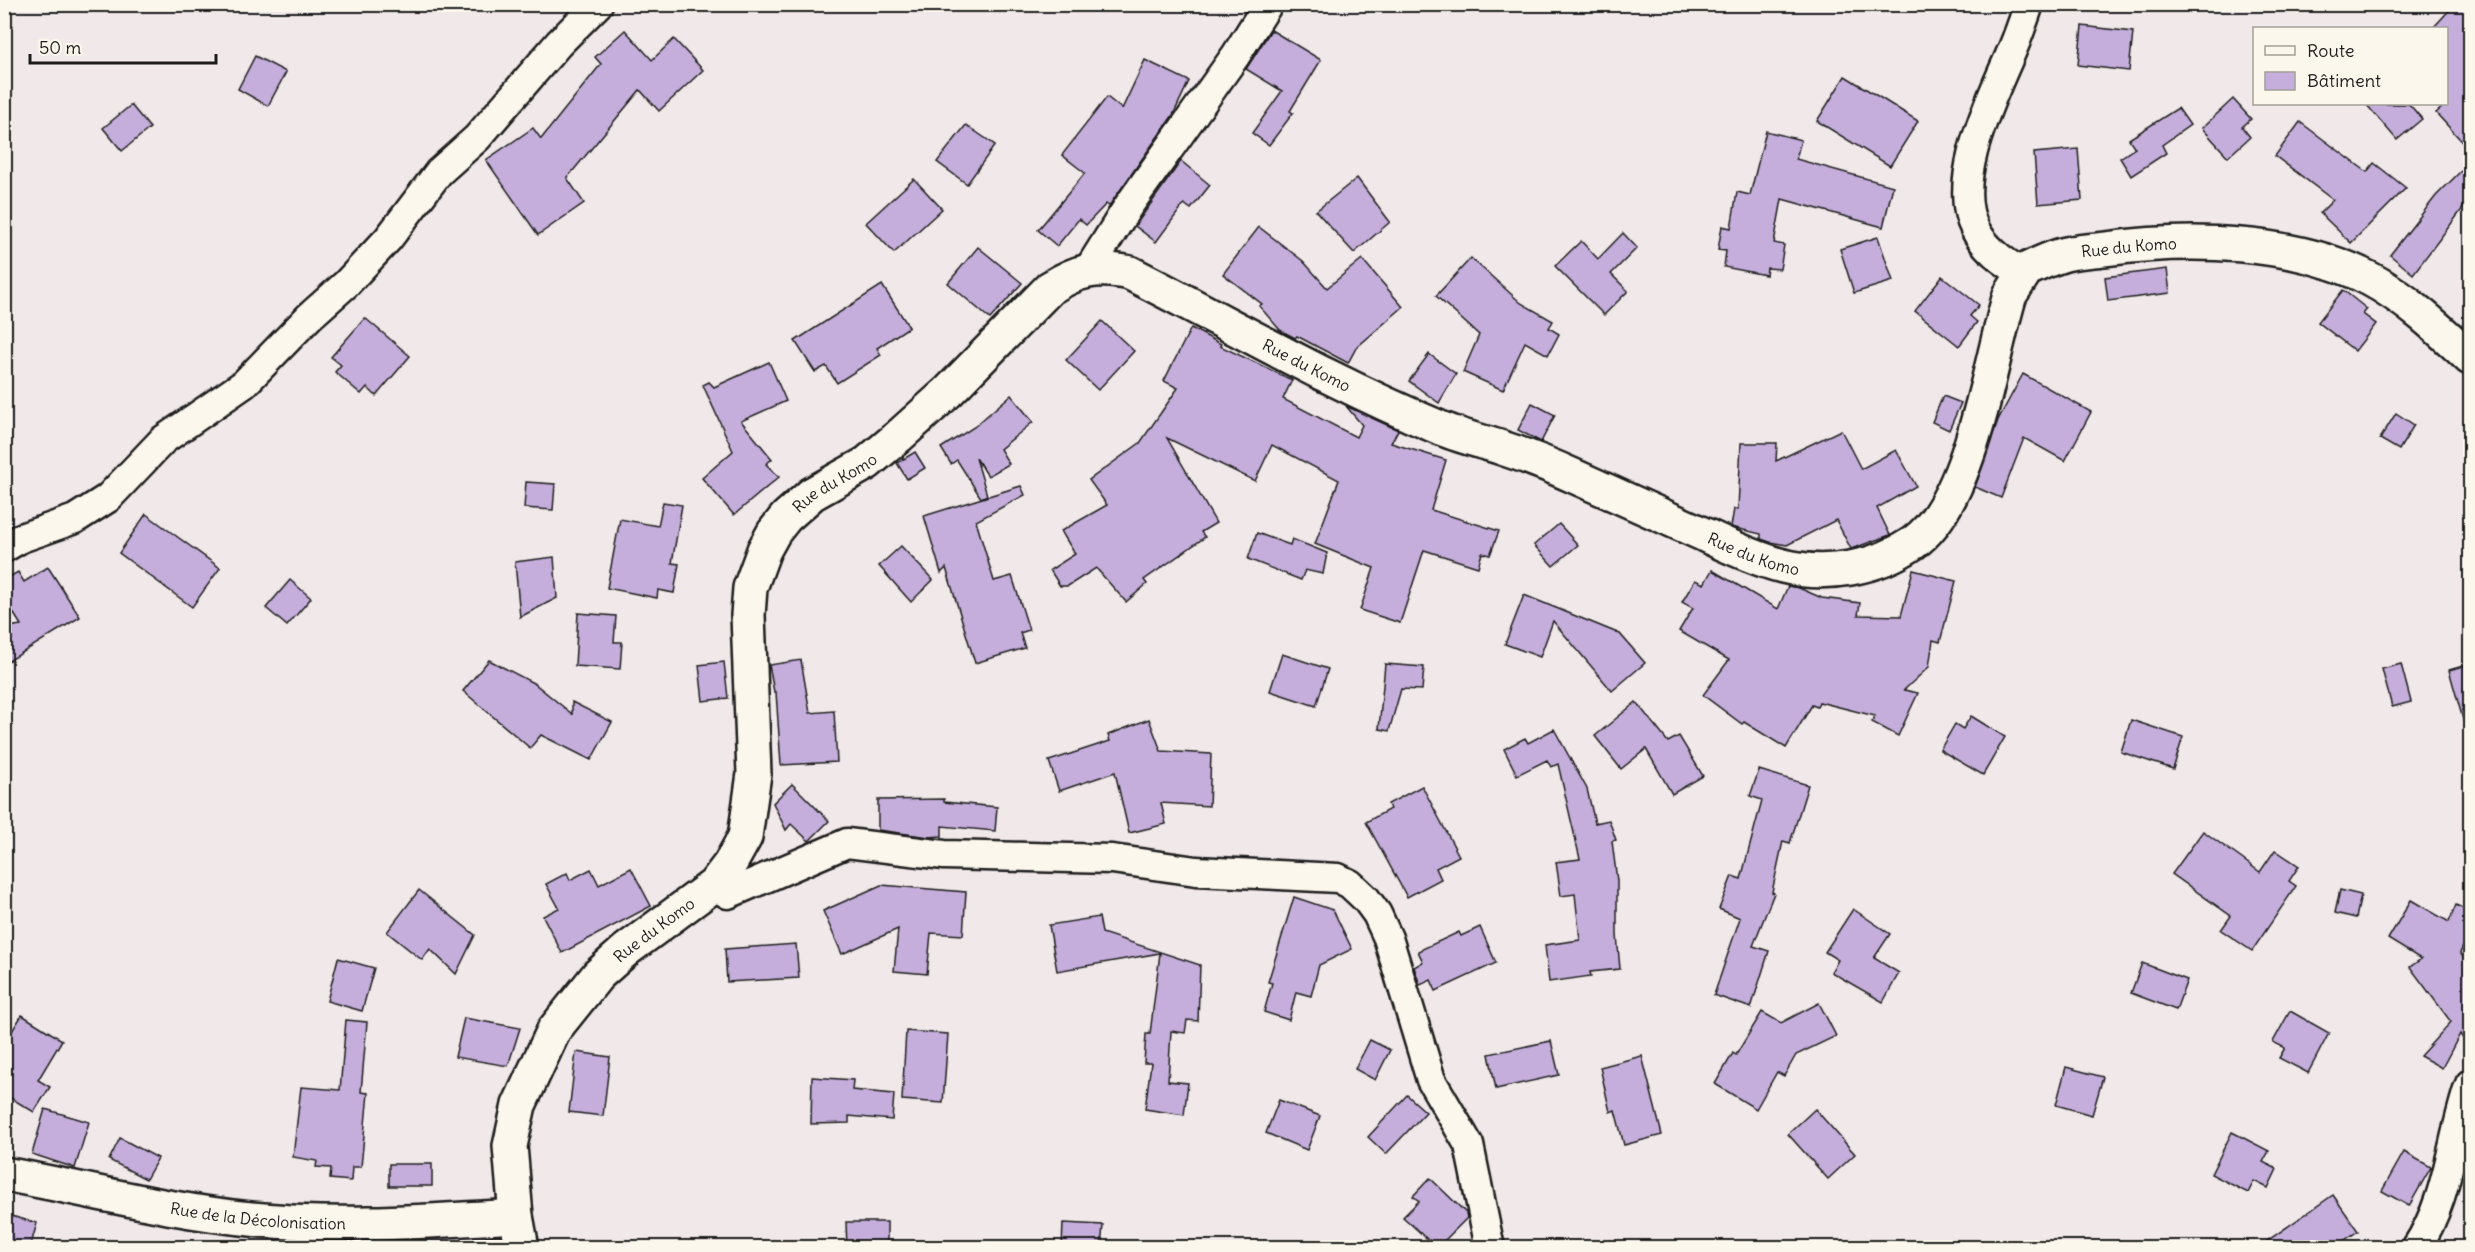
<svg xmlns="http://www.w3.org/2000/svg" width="2475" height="1252" viewBox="0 0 2475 1252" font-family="Delius,sans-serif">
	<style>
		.building { fill: #c5aedc; stroke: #1c1c1c; stroke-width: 1.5 }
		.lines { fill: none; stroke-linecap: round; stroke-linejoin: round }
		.minor-casing { stroke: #1c1c1c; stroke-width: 33 }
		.tertiary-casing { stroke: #1c1c1c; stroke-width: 38 }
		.minor { stroke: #fbf7ec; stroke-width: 28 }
		.tertiary { stroke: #fbf7ec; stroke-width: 33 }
		.labels { text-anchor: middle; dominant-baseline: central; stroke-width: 4.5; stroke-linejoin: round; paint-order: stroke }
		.street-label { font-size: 16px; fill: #1c1c1c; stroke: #fbf7ec }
	</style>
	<rect width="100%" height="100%" fill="#f0e8e9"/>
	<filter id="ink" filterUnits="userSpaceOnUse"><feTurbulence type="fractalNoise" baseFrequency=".0167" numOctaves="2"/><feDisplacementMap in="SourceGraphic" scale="12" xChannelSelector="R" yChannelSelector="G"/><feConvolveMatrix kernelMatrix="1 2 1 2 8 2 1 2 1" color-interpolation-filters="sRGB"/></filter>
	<g filter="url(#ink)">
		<g class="building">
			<path d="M2455,4H2470V150L2436,113L2446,104V28H2433Z"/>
			<path d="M2082,26L2133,32L2129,71L2078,65Z"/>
			<path d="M625,30L652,60L674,39L703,70L659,111L640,90L567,178L584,203L538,235L486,160L533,128L541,139L601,64L595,57Z"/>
			<path d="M1271,30L1321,60L1290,111L1293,113L1269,145L1252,133L1282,91L1246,69Z"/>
			<path d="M255,56L286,72L268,106L238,89Z"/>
			<path d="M1145,60L1189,81L1173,115L1109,206L1106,204L1086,225L1079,219L1057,246L1038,230L1085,173L1062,155L1107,97L1122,109Z"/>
			<path d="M1845,76L1918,121L1890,166L1817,121Z"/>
			<path d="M2233,99L2251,119L2242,127L2250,137L2228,157L2202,128Z"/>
			<path d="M2366,104H2409L2422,119L2397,140Z"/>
			<path d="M131,105L150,128L122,151L103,128Z"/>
			<path d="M2178,108L2190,125L2162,145L2166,153L2131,176L2120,158L2135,148L2129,139Z"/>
			<path d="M2300,122L2367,172L2374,163L2406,188L2351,243L2320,213L2333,200L2275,156Z"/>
			<path d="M966,125L995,145L967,184L937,162Z"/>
			<path d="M1766,131L1801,140L1796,159L1893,186L1883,227L1782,199L1774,243L1784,245L1780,269L1767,268L1766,275L1724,267L1726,251L1718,250L1722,226L1731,228L1737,192L1750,195Z"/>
			<path d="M2078,149L2082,200L2038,204L2034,153Z"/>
			<path d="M1181,161L1210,185L1191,209L1184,204L1156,242L1135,226Z"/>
			<path d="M2470,162V199L2413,274L2390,255L2436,196Z"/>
			<path d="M1357,178L1390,222L1354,253L1316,211Z"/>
			<path d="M914,179L942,209L894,253L866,223Z"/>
			<path d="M1259,227L1303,261L1327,288L1362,259L1403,307L1356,348L1348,363L1297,336L1295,338L1280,330L1259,306L1262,304L1223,274Z"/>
			<path d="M1623,233L1637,248L1611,274L1628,291L1604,315L1555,266L1581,241L1598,259Z"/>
			<path d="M1878,237L1893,281L1854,293L1840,249Z"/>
			<path d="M978,247L1022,283L990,319L948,283Z"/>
			<path d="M1471,258L1521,303L1553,321L1549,328L1559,334L1548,355L1525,342L1503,390L1463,372L1479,335L1436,296Z"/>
			<path d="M2167,269L2170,293L2108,301L2105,277Z"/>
			<path d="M1942,276L1979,305L1970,316L1977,322L1959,346L1915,311Z"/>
			<path d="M882,285L909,327L877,348L881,355L837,383L826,366L815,372L795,341Z"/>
			<path d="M2343,290L2367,309L2363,314L2376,324L2355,351L2318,322Z"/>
			<path d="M365,318L410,356L376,396L367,387L361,394L335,372L341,365L331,357Z"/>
			<path d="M1102,321L1134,351L1098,390L1066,360Z"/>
			<path d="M1191,328L1221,344L1220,346L1292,380L1283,399L1356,437L1362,425L1346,406L1398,430L1391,443L1446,460L1431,510L1499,531L1490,555L1482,553L1478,567L1424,550L1400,623L1360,610L1374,568L1315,544L1339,480L1272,445L1255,481L1167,438L1216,523L1201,532L1205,537L1144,580L1147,584L1126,602L1096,568L1068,586H1060L1050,570L1075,554L1061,531L1107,505L1089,480L1140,443L1178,388L1164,381Z"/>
			<path d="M1429,354L1456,374L1439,403L1409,381Z"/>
			<path d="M769,362L786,401L741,421L772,459L766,464L779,477L734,515L702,478L733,451L703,385L709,382L714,387Z"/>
			<path d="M2023,374L2091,412L2065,461L2024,438L2001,498L1975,487L1998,420Z"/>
			<path d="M1011,395L1033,422L1000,449L1009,464L988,476L976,458L987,495L981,498L957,460L951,464L941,448L974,427Z"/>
			<path d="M1943,396L1961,403L1949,430L1932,422Z"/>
			<path d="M1532,403L1555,415L1541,442L1518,430Z"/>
			<path d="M2396,413L2414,425L2399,450L2380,439Z"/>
			<path d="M1841,430L1861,469L1896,450L1916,486L1877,508L1890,535L1851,549L1836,520L1787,545L1770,542L1761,539V534L1731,527L1734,509H1738L1741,443H1777L1776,461Z"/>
			<path d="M915,452L925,468L907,479L897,463Z"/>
			<path d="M526,482L555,484L553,510L524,508Z"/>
			<path d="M1021,486L1025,495L976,521L994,581L1012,576L1029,630L1020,633L1025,648L975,663L946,568L941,573L924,516Z"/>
			<path d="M663,502L682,505L672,563L679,564L674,593L658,590L657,598L607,588L620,519L658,526Z"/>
			<path d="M146,514L220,568L192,607L119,553Z"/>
			<path d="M1559,524L1578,545L1553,566L1534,545Z"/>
			<path d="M1257,533L1290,545L1292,539L1327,553L1323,574L1305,570L1301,580L1248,559Z"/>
			<path d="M901,546L933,580L911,602L879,566Z"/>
			<path d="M554,557L557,598L520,617L515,562Z"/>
			<path d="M48,567L80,617L4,664V628L21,625L4,598V580L18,572L24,582Z"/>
			<path d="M1712,570L1778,609L1788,586L1799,588L1822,598L1860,603L1858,615L1901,616L1913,570L1956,581L1940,642L1933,640L1929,667L1904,690L1918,693L1898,736L1872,722L1875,716L1819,702L1817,707L1812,705L1786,748L1744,722L1742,724L1703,695L1729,660L1679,631L1693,608L1682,602L1695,580L1704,584Z"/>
			<path d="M290,580L311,598L287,626L266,608Z"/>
			<path d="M1524,595L1620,634L1645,663L1612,691L1553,621L1540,657L1505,644Z"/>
			<path d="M578,613L616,616L614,642H622L620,669L575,666Z"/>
			<path d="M1282,654L1328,669L1316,706L1270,691Z"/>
			<path d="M489,660L535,684L572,714V702L612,722L591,760L541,735L530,748L463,691Z"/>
			<path d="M801,660L810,713L834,711L837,762L781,765L776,692H774L769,665Z"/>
			<path d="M724,662L728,698L703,701L699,665Z"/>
			<path d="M1385,664L1424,667L1422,690L1401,689L1389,731L1379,729Z"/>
			<path d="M2401,664L2411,702L2392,707L2382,669Z"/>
			<path d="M2470,664V726L2465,727L2449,670Z"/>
			<path d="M1636,702L1668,742L1679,736L1703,776L1672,794L1646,749L1621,769L1595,736Z"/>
			<path d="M1971,716L2005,737L1983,775L1940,750L1955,724L1963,729Z"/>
			<path d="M1149,719L1161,751L1211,754L1209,806L1161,803L1166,824L1129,833L1115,772L1059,791L1049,761L1110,741L1108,735Z"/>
			<path d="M2131,720L2183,737L2173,769L2121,752Z"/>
			<path d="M1554,729L1587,789L1595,823L1609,820L1616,840L1612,841L1617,881V935L1620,969L1590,972L1591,976L1549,982L1545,945L1580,940L1575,894L1561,896L1556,862L1580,859L1558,764L1551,767L1547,760L1517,775L1504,749L1525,738L1528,743Z"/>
			<path d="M1759,770L1808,785L1790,843L1783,841L1772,892L1774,893L1753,946L1769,951L1751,1008L1714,995L1740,918L1719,909L1732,876L1741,879L1762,800L1750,796Z"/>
			<path d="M792,784L829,821L809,841L791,824L786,830L773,803Z"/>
			<path d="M1422,786L1459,856L1436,868L1441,879L1407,897L1366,822L1390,809L1388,804Z"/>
			<path d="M944,799V802L997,807L995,831L942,826V836L929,837L878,830V800Z"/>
			<path d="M2203,831L2260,872L2275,850L2299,866L2289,881L2296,886L2252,951L2221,930L2231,916L2172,874Z"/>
			<path d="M631,868L651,906L562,953L543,916L559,908L546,884L567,873L570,880L591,869L599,885Z"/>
			<path d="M881,885L966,892L963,935L931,933L927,974L894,971L898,929L842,954L823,911Z"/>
			<path d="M419,890L475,935L456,974L430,949L422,960L387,932Z"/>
			<path d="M2340,890L2361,895L2356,918L2335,913Z"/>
			<path d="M1294,897L1333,910L1352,949L1319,965L1311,996L1296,992L1289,1020L1264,1012L1272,983L1268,982Z"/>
			<path d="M2411,900L2449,922L2456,905L2470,912V932L2460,953L2470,966V1049L2460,1034L2442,1068L2420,1056L2451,1022L2410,967L2421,959L2388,939Z"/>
			<path d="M1853,909L1890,934L1874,958L1899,973L1883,1002L1831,972L1838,960L1825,952Z"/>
			<path d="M1099,917L1102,933L1200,965L1198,1021L1187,1020L1185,1033L1171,1031L1168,1081L1188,1083L1184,1115L1145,1109L1151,1063H1144L1146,1034H1150L1160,953L1057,971L1049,925Z"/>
			<path d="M1480,927L1496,963L1436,991L1431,980L1420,985L1414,967L1423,962L1418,951L1459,932L1461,936Z"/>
			<path d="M796,944L799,978L727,982L725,949Z"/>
			<path d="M338,958L374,968L362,1011L327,1001Z"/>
			<path d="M2142,963L2187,980L2176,1010L2131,993Z"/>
			<path d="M1819,1003L1836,1036L1796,1055L1784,1076L1777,1072L1756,1109L1715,1084L1733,1053L1736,1055L1762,1012L1781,1023Z"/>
			<path d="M2290,1011L2329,1033L2308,1073L2279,1058L2285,1048L2273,1042Z"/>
			<path d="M22,1015L62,1040L38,1080L50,1087L34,1112L4,1094V1044Z"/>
			<path d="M464,1018L520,1028L508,1066L455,1057Z"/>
			<path d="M346,1020L367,1022L361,1092L368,1093L361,1167H352L351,1181L330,1179L331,1168L316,1167L317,1161L293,1157L301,1087L340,1090Z"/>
			<path d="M906,1031L948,1034L943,1103L902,1100Z"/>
			<path d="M1370,1040L1390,1050L1375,1080L1355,1069Z"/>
			<path d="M1551,1041L1559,1075L1496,1089L1489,1054Z"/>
			<path d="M576,1052L610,1057L603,1116L569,1112Z"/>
			<path d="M1642,1056L1662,1135L1624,1145L1615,1110L1610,1112L1600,1067Z"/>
			<path d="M2066,1067L2103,1077L2092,1115L2056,1105Z"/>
			<path d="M812,1077L853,1080L852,1090L894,1094L892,1120L849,1116V1123L811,1124Z"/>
			<path d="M1407,1095L1426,1112L1386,1154L1368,1137Z"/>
			<path d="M1279,1100L1320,1116L1307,1150L1266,1133Z"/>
			<path d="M45,1109L89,1122L75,1168L32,1154Z"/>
			<path d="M1815,1109L1855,1154L1828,1179L1788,1134Z"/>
			<path d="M2232,1132L2269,1151L2263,1162L2277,1169L2268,1188L2254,1181L2248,1193L2211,1174Z"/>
			<path d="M120,1138L158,1158L146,1179L109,1160Z"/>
			<path d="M2404,1152L2431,1167L2409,1206L2382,1191Z"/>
			<rect x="389" y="1164" width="43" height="22"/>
			<path d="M1430,1178L1466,1213L1467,1218L1437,1248L1403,1217L1419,1201L1413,1196Z"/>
			<path d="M2333,1195L2358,1231L2333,1248H2257Z"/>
			<path d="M4,1214L37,1223L30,1248L4,1245Z"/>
			<path d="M846,1222H887V1248H847Z"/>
			<path d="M1063,1223L1103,1225L1101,1248H1062Z"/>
		</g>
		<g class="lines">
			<g class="minor-casing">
				<g id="minor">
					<path d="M1089,269L1129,205L1236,55L1268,4"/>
					<path d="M2022,272C2004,263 1984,247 1975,229C1949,179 1994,94 2013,48C2019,34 2024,19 2029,4"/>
					<path d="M4,548L21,538L75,519L108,498L163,440L244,384L309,317L346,284L388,239L439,172L477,138L559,43L598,4"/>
					<path d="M714,885L728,894L847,843L944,855L1112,859L1196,871L1338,878L1350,884L1366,899L1377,914L1388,938L1431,1080L1469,1145L1490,1248"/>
					<path d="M2416,1248C2449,1199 2451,1138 2470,1084"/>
				</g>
			</g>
			<g class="tertiary-casing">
				<g id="tertiary">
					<path id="s1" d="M4,1174C87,1189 168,1211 251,1219C339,1228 428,1221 516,1216"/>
					<path id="s2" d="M522,1248L516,1216L510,1146L519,1105L554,1030L598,975L626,950L714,885L730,864L745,837L754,774L748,615L750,588L764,550L774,532L786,517L812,494L867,463L899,436L949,391L1050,288C1078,270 1097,266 1130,273C1232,325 1332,383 1438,427C1458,436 1481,441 1502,448C1527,456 1552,466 1576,477C1619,496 1662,516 1705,535C1730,547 1756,559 1783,566C1826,577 1877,568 1913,543C1972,502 1989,363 2010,295L2023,275L2022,272C2034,266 2046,260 2059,256C2073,251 2090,251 2105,249C2188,238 2293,239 2370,279C2406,298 2440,330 2470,358"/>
				</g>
			</g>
			<use href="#minor" class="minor"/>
			<use href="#tertiary" class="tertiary"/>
		</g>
	</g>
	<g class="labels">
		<g class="street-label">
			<text stroke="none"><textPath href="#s2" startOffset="2529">Rue du Komo</textPath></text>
			<text stroke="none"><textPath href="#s2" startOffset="1467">Rue du Komo</textPath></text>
			<text stroke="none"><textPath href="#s2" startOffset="892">Rue du Komo</textPath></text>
			<text stroke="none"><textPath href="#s2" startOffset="1953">Rue du Komo</textPath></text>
			<text stroke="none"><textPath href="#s2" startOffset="370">Rue du Komo</textPath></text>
			<text stroke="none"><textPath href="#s1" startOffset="258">Rue de la Décolonisation</textPath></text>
		</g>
	</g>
	<rect width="2475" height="1252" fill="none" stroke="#fbf7ec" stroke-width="24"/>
	<rect x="12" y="12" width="2451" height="1228" fill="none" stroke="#1c1c1c" stroke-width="2" filter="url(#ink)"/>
	<rect x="2253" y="27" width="195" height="78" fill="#fbf7ec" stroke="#a29f99" stroke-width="1.5"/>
	<rect x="2265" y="46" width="30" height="9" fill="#fbf7ec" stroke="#a29f99" stroke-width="1.5"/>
	<text x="2307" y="57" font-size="18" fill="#1c1c1c">Route</text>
	<rect x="2265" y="72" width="30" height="18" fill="#c5aedc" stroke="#a29f99" stroke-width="1.5"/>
	<text x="2307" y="87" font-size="18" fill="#1c1c1c">Bâtiment</text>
	<path d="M30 54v9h186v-9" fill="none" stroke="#1c1c1c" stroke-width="3"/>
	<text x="39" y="54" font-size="18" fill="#1c1c1c" stroke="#fbf7ec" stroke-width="4.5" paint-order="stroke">50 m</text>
</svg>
